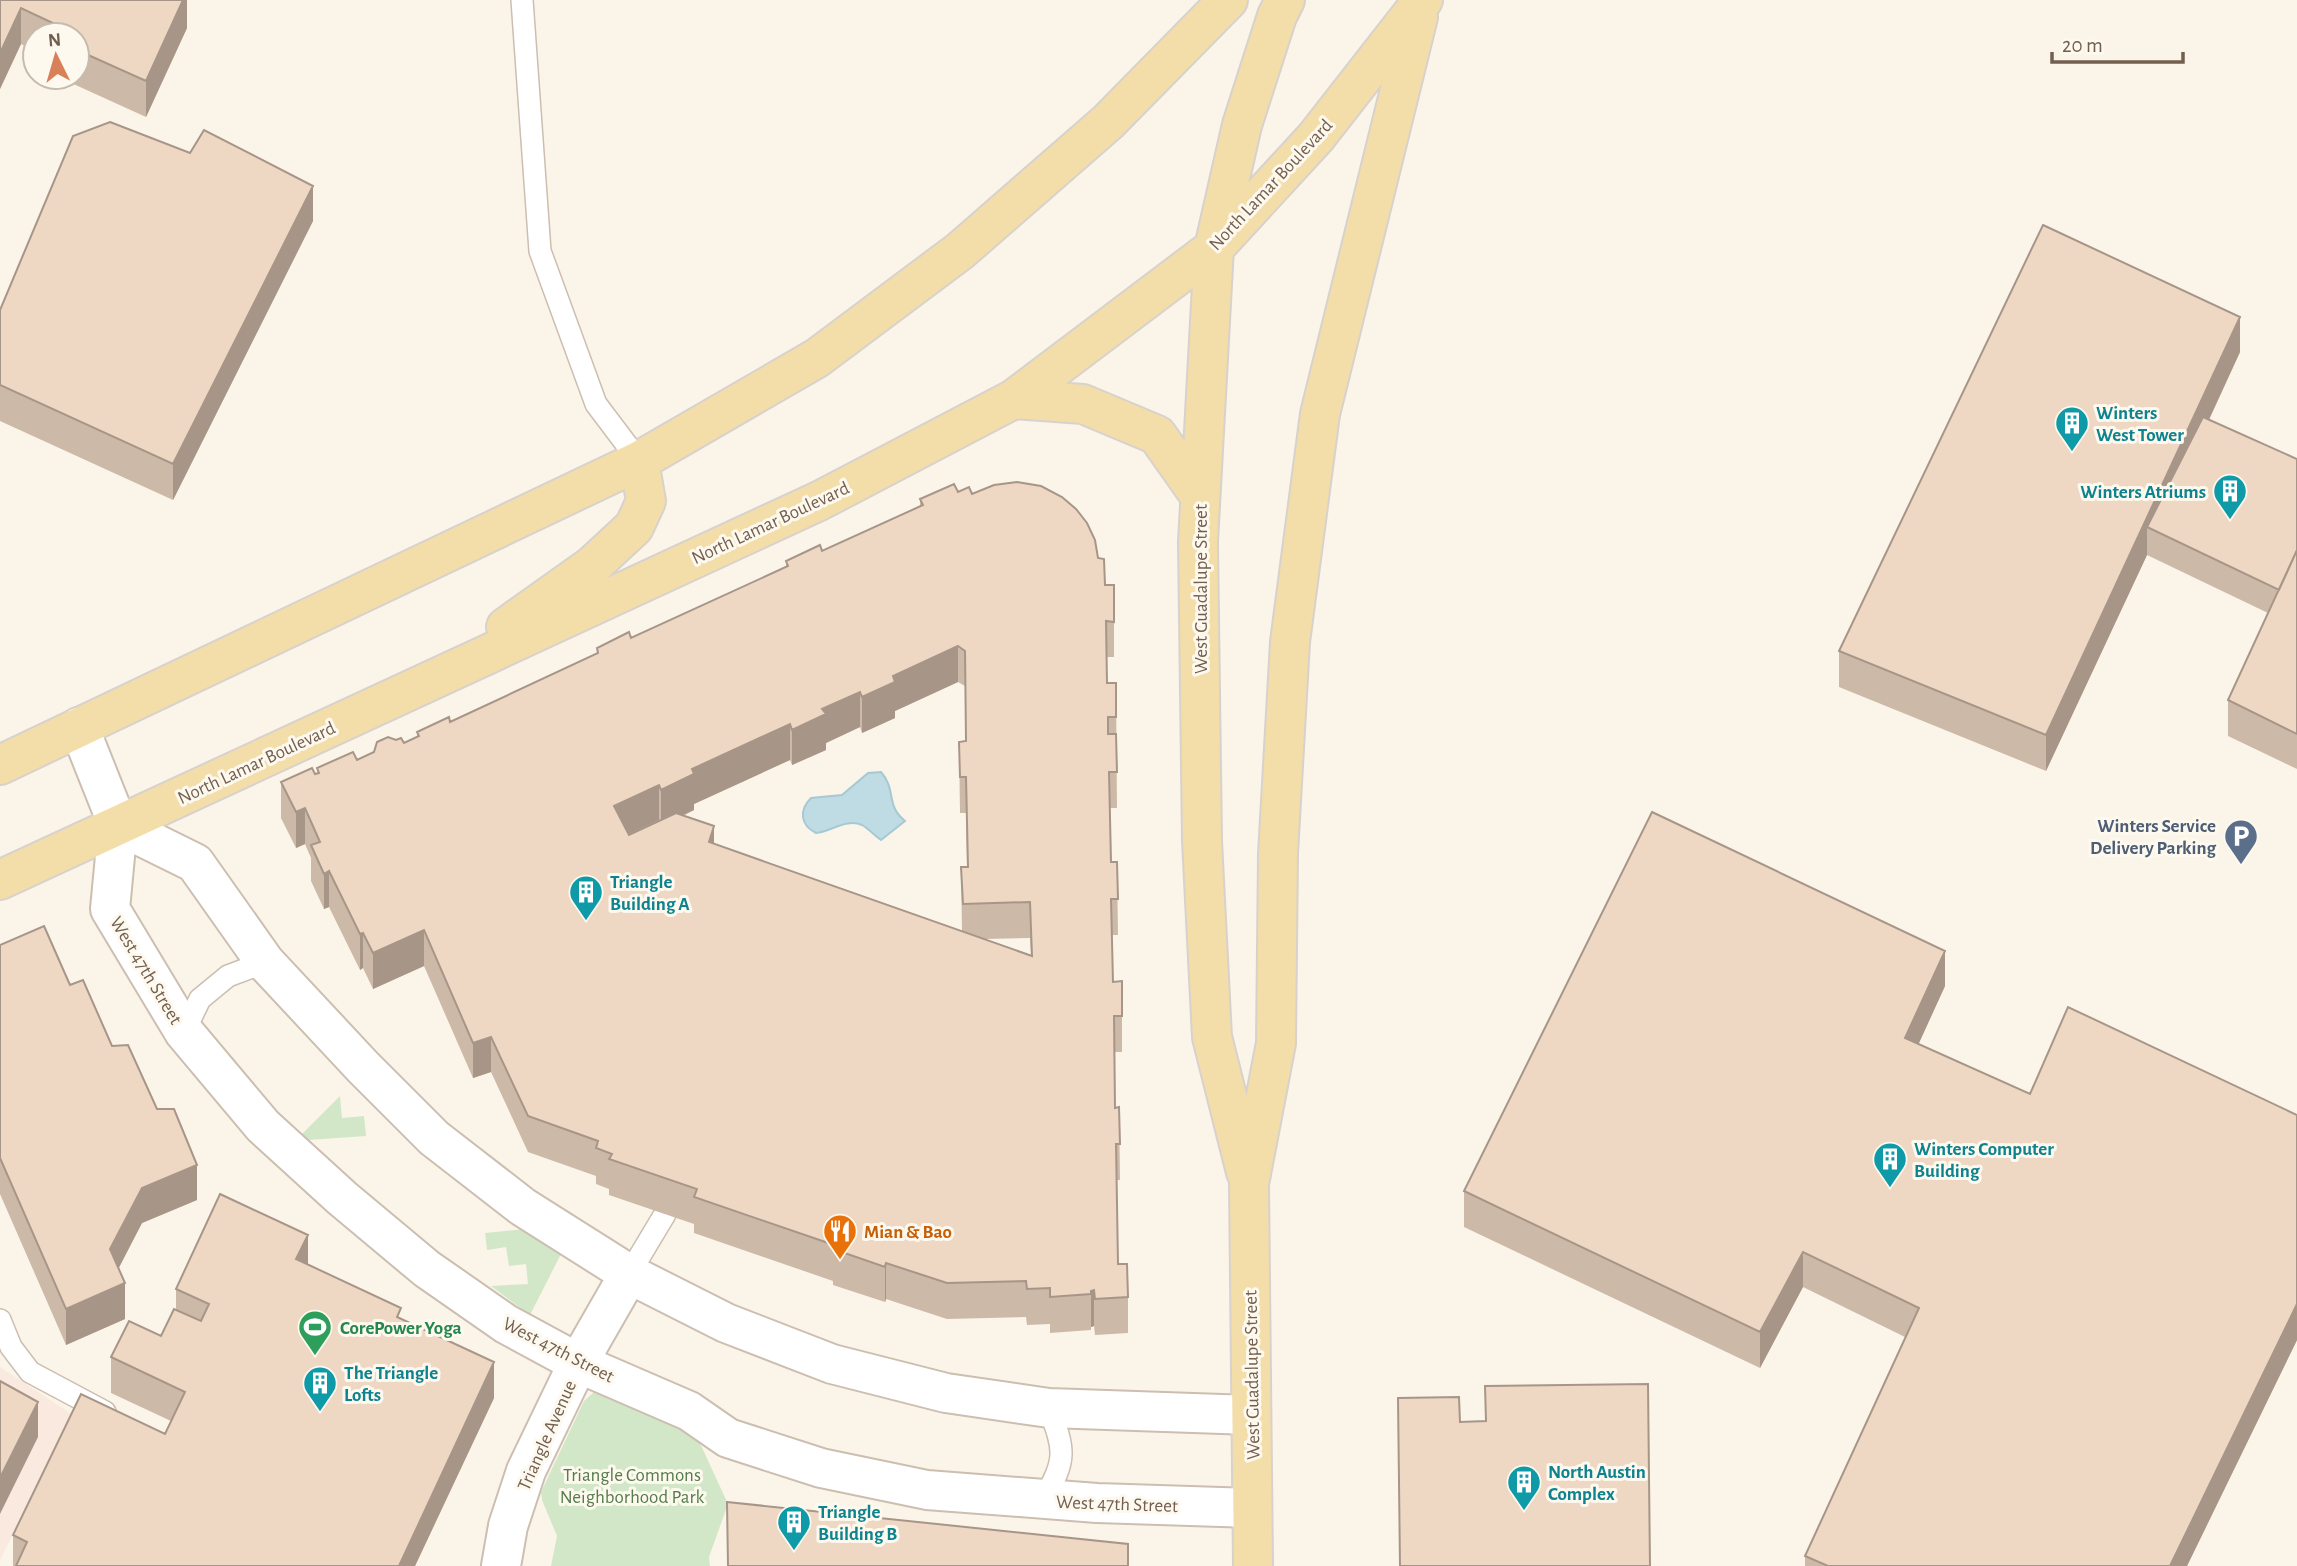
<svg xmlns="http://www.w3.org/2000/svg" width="2297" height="1566" font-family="'Alegreya Sans',sans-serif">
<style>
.commercial{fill:#fae9de}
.green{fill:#d2e7c8}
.water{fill:#bfdbe3;stroke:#a6c9d4;stroke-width:2}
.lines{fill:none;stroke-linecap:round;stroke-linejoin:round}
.service-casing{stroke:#ccbeb0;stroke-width:24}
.minor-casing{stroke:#ccbeb0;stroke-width:42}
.primary-casing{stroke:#d8d2ce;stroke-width:42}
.service{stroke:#fff;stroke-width:21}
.minor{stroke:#fff;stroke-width:38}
.primary{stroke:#f3dda8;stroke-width:38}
.wall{fill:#cdb9a8;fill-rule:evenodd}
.shaded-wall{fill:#a79688}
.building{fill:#eed7c3;stroke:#a79688;stroke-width:2;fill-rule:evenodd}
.labels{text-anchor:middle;stroke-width:6;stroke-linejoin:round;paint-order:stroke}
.street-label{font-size:19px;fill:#735f4f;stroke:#fdf9ef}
.culture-label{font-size:19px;font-weight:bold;fill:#0d838f;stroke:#fdf9ef;text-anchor:start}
.service-label{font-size:19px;font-weight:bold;fill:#4e5e75;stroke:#fdf9ef;text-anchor:end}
.food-label{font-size:19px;font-weight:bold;fill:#c56008;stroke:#fdf9ef;text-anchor:start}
.leisure-label{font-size:19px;font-weight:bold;fill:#27864d;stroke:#fdf9ef;text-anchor:start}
.park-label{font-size:19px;fill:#557d4b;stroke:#fdf9ef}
</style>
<rect width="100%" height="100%" fill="#fbf5e9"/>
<path class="commercial" d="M0,1367L73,1415L0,1560Z"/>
<path class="green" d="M340,1096L342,1118L364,1116L366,1136L308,1140L302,1134Z
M526,1229L563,1250L530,1315L491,1286L528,1284L526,1264L509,1266L506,1247L487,1250L485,1233Z
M595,1391L697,1432L699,1441L728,1504L709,1557L710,1566H551L557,1536L542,1500L541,1492L584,1401Z"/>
<path class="water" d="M881,772C897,790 885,805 905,821L881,840C875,836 869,829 862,825C847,818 830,832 816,833C800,825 799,810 811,798L842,795L868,773Z"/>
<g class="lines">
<g class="service-casing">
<path id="service" d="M522,0L540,251L596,404L639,461
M184,1032L200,999L228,976L265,962
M629,1274L665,1214
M0,1320L11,1347L30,1372L105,1412
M1043,1500C1067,1459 1065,1451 1049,1408"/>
</g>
<g class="minor-casing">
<path id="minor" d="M79,727L118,825L110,909L184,1032L263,1126L342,1198L427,1269L506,1324L578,1363L689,1411L728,1438L821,1468L927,1490L1097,1503L1252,1508
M118,825L195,863L265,962L363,1067L434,1138L523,1207L629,1274L726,1323L832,1364L946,1393L1049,1408L1251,1415
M501,1566L508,1526L526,1471L578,1363L629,1274"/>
</g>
<g class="primary-casing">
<path id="primary" d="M1014,399L1083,404L1157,435L1200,496
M506,627L593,565L634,527L646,501L639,461
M0,765L639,461L817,358L960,251L1108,122L1228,0
M0,880L819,501L1014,399L1214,248L1316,137L1423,0
M1246,1172L1212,1037L1202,841L1198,542L1214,248L1242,125L1277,16L1285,0
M1253,1566L1249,1184L1276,1043L1278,854L1290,642L1320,414L1418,17"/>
</g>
<use href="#service" class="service"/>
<use href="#minor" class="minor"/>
<use href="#primary" class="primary"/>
</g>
<path class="wall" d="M0,0H187V28L146,117L58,77H77V35H35V51L21,44L0,89Z
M313,221L173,500L0,421V310Z
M2240,352L2209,420L2297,459V769L2228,736V700L2268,613L2147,555L2046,771L1839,687V651Z
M958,492L972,494L1098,558L1105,585H1114V657H1107V683H1116L1117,808H1110L1111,862H1117L1118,935H1112L1113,982L1122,981V1052H1114L1115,1108L1119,1107L1120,1180H1117L1118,1264L1128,1297V1333L1095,1335L1094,1326L1091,1327V1330L1050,1333V1324L1027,1325L1026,1317L947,1319L886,1299L885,1302L833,1285V1281L694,1233V1224L609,1195V1189L596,1184V1176L528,1152L491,1072L473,1078L424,966L373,989L363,968L360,970L329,907L324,909L311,881V858L305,844L296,848L281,818V782L317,774V768L357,760L404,743L417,737V732L450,722L597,654V648L631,638L786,567V561L822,551L920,506V499ZM958,682L965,686L966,741L959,742L960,813H966L967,867H961L962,931L714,844L683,816L694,810V804L790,760L792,765L826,750V743L860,727L862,733L895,718V711ZM659,820V821L629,835ZM1030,938L1031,955L985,939Z
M0,945L70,985L112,1046L197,1200L142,1223L118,1269L125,1319L66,1345L0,1194Z
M1945,986L1918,1044L2297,1340L2187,1566H1805V1556L1905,1337L1803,1287L1760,1368L1464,1227V1191Z
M308,1265L401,1318L494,1398L415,1566H13V1535L165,1434L171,1421L111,1393V1357L161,1336L176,1310V1289Z"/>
<path class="shaded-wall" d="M183,0H187V28L146,117V81Z
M21,8V44L0,89V53Z
M313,186V221L173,500V464Z
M2240,317V352L2157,532L2147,527V555L2046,771V735Z
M958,646V682L895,711V718L862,733V697L893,676Z
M860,692V727L826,743V750L792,765V730L822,709Z
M790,724V760L694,804V810L661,825V790L692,769Z
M659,785V820L614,841V806Z
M305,808V844L296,848V812Z
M714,826V862L709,842Z
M329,871V907L324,909V874Z
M424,930V966L373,989V953Z
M363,933V968L360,970V934Z
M1945,951V986L1905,1074V1038Z
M491,1037V1072L473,1078V1043Z
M197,1165V1200L142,1223L110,1285V1249L142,1188Z
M308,1235V1271L296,1259Z
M1803,1252V1287L1760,1368V1332Z
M886,1263V1299L885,1302V1267Z
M125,1283V1319L66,1345V1309Z
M1094,1290V1326L1091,1327V1291Z
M2297,1304V1340L2187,1566H2170Z
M494,1362V1398L415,1566H399Z
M38,1402V1437L0,1514V1478Z"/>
<path class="building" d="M0,0H183L146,81L77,50V35H51L55,24L21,8L0,53Z
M110,122L190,153L204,130L313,186L173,464L0,385V310L73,136Z
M2043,225L2240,317L2046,735L1839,651Z
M2203,417L2297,459V550L2279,590L2147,527Z
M1017,482L1041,486L1062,497L1076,509L1087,523L1095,540L1098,558L1104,559L1105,585H1114V622L1106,621L1107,683H1116V717H1108V734H1116L1117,772H1109L1111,862H1117L1118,899H1111L1113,982L1122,981V1016H1114L1115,1108L1119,1107L1120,1144H1116L1118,1264H1127L1128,1297L1095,1299L1094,1290L1091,1291V1294L1050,1297V1288L1027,1289L1026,1281L947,1283L886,1263L885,1267L833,1249L834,1245L694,1197L697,1189L609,1159L612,1154L596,1148L598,1141L528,1116L491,1037L473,1043L424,930L373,953L363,933L360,934L329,871L324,874L311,845L320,842L305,808L296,812L281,782L312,768L315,774L319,773L317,768L353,752L357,760L374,752L377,742L388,737L396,740L401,738L404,743L419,736L417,732L449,717L450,722L598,653L597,648L629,632L631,638L788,566L786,561L820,545L822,551L923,505L920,499L954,484L958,492L969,487L972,494L994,485ZM958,646L965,651L966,741L959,742L960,777H966L968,867H961L963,904L1030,902L1032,956L709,842L714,826L676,813L629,835L614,806L659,785L661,790L694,774L692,769L790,724L792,730L826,714L822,709L860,692L862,697L895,682L893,676Z
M2297,550V734L2228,700Z
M1652,812L1945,951L1905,1038L2030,1094L2068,1007L2297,1115V1304L2170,1566H1828L1805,1556L1919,1308L1803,1252L1760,1332L1464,1191Z
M44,926L70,985L83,980L112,1046L128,1045L157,1109H174L197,1165L142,1188L110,1249L125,1283L66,1309L0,1158V945Z
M220,1194L308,1235L296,1259L401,1308L397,1317L494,1362L399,1566H16L27,1542L13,1535L81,1394L165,1434L185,1392L111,1357L129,1321L161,1336L174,1309L201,1321L209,1304L176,1289Z
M0,1381L38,1402L0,1478Z
M1648,1384L1650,1566H1400L1398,1398L1459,1397L1460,1422L1486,1421L1485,1386Z
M727,1502L1128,1544V1566H728Z"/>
<defs>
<g id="building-pin" transform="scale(1.75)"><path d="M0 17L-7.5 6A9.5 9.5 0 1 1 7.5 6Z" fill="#0f9aa8" stroke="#fdf9ef"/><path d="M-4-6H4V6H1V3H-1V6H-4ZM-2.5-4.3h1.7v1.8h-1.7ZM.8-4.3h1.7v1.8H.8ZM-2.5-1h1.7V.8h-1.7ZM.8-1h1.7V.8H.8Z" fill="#fff"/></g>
<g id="parking-pin" transform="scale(1.75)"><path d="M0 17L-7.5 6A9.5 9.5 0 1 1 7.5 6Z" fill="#5c6f8a" stroke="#fdf9ef"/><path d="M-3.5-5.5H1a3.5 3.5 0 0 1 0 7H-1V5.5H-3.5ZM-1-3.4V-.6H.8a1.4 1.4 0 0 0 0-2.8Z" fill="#fff"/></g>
<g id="restaurant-pin" transform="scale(1.75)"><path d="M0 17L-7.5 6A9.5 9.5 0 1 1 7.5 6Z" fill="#e8710a" stroke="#fdf9ef"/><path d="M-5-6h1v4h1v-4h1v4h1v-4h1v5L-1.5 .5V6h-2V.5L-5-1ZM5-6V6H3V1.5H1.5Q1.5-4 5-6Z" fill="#fff"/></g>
<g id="stadium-pin" transform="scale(1.75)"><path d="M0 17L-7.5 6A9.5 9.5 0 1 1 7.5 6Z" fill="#2e9e5b" stroke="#fdf9ef"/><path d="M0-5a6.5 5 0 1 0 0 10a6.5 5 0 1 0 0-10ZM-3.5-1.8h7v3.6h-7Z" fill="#fff"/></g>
</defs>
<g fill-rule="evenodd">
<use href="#building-pin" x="2072" y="423"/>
<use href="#building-pin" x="2230" y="491"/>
<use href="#parking-pin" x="2241" y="836"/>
<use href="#building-pin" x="586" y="892"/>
<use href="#building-pin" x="1890" y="1159"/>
<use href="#restaurant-pin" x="840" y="1231"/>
<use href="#stadium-pin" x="315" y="1327"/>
<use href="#building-pin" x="320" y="1383"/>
<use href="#building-pin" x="1524" y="1482"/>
<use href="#building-pin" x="794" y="1522"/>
</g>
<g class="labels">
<g class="street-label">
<text transform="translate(1270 184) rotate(-47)" y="7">North Lamar Boulevard</text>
<text transform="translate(770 522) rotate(-25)" y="7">North Lamar Boulevard</text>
<text transform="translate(1200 589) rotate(-90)" y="7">West Guadalupe Street</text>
<text transform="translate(256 762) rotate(-25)" y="7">North Lamar Boulevard</text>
<text transform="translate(147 970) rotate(59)" y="7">West 47th Street</text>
<text transform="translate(559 1349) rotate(27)" y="7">West 47th Street</text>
<text transform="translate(1251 1375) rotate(-91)" y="7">West Guadalupe Street</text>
<text transform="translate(546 1435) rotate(-66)" y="7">Triangle Avenue</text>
<text transform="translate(1117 1503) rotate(2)" y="7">West 47th Street</text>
</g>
<g class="culture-label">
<text x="2096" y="419">Winters<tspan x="2096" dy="22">West Tower</tspan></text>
<text x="2206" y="498" text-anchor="end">Winters Atriums</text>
<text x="610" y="888">Triangle<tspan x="610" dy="22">Building A</tspan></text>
<text x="1914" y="1155">Winters Computer<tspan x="1914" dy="22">Building</tspan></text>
<text x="344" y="1379">The Triangle<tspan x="344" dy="22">Lofts</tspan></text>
<text x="1548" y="1478">North Austin<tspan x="1548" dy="22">Complex</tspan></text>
<text x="818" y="1518">Triangle<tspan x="818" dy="22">Building B</tspan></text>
</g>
<g class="service-label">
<text x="2216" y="832">Winters Service<tspan x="2216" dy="22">Delivery Parking</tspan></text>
</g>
<g class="food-label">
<text x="864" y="1238">Mian &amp; Bao</text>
</g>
<g class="leisure-label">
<text x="340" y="1334">CorePower Yoga</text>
</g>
<g class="park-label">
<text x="632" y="1481">Triangle Commons<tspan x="632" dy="22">Neighborhood Park</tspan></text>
</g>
</g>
<g transform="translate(56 56) rotate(355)"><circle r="33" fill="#fdf9ef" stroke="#c6bbaf" stroke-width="2"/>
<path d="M0-5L12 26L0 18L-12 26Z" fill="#d9805a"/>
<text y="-10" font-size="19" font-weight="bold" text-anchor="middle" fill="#735f4f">N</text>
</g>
<path d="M2052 52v10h131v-10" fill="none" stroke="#735f4f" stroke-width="3.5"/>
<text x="2062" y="52" font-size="21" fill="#735f4f" stroke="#fdf9ef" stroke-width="5" paint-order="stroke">20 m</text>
</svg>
